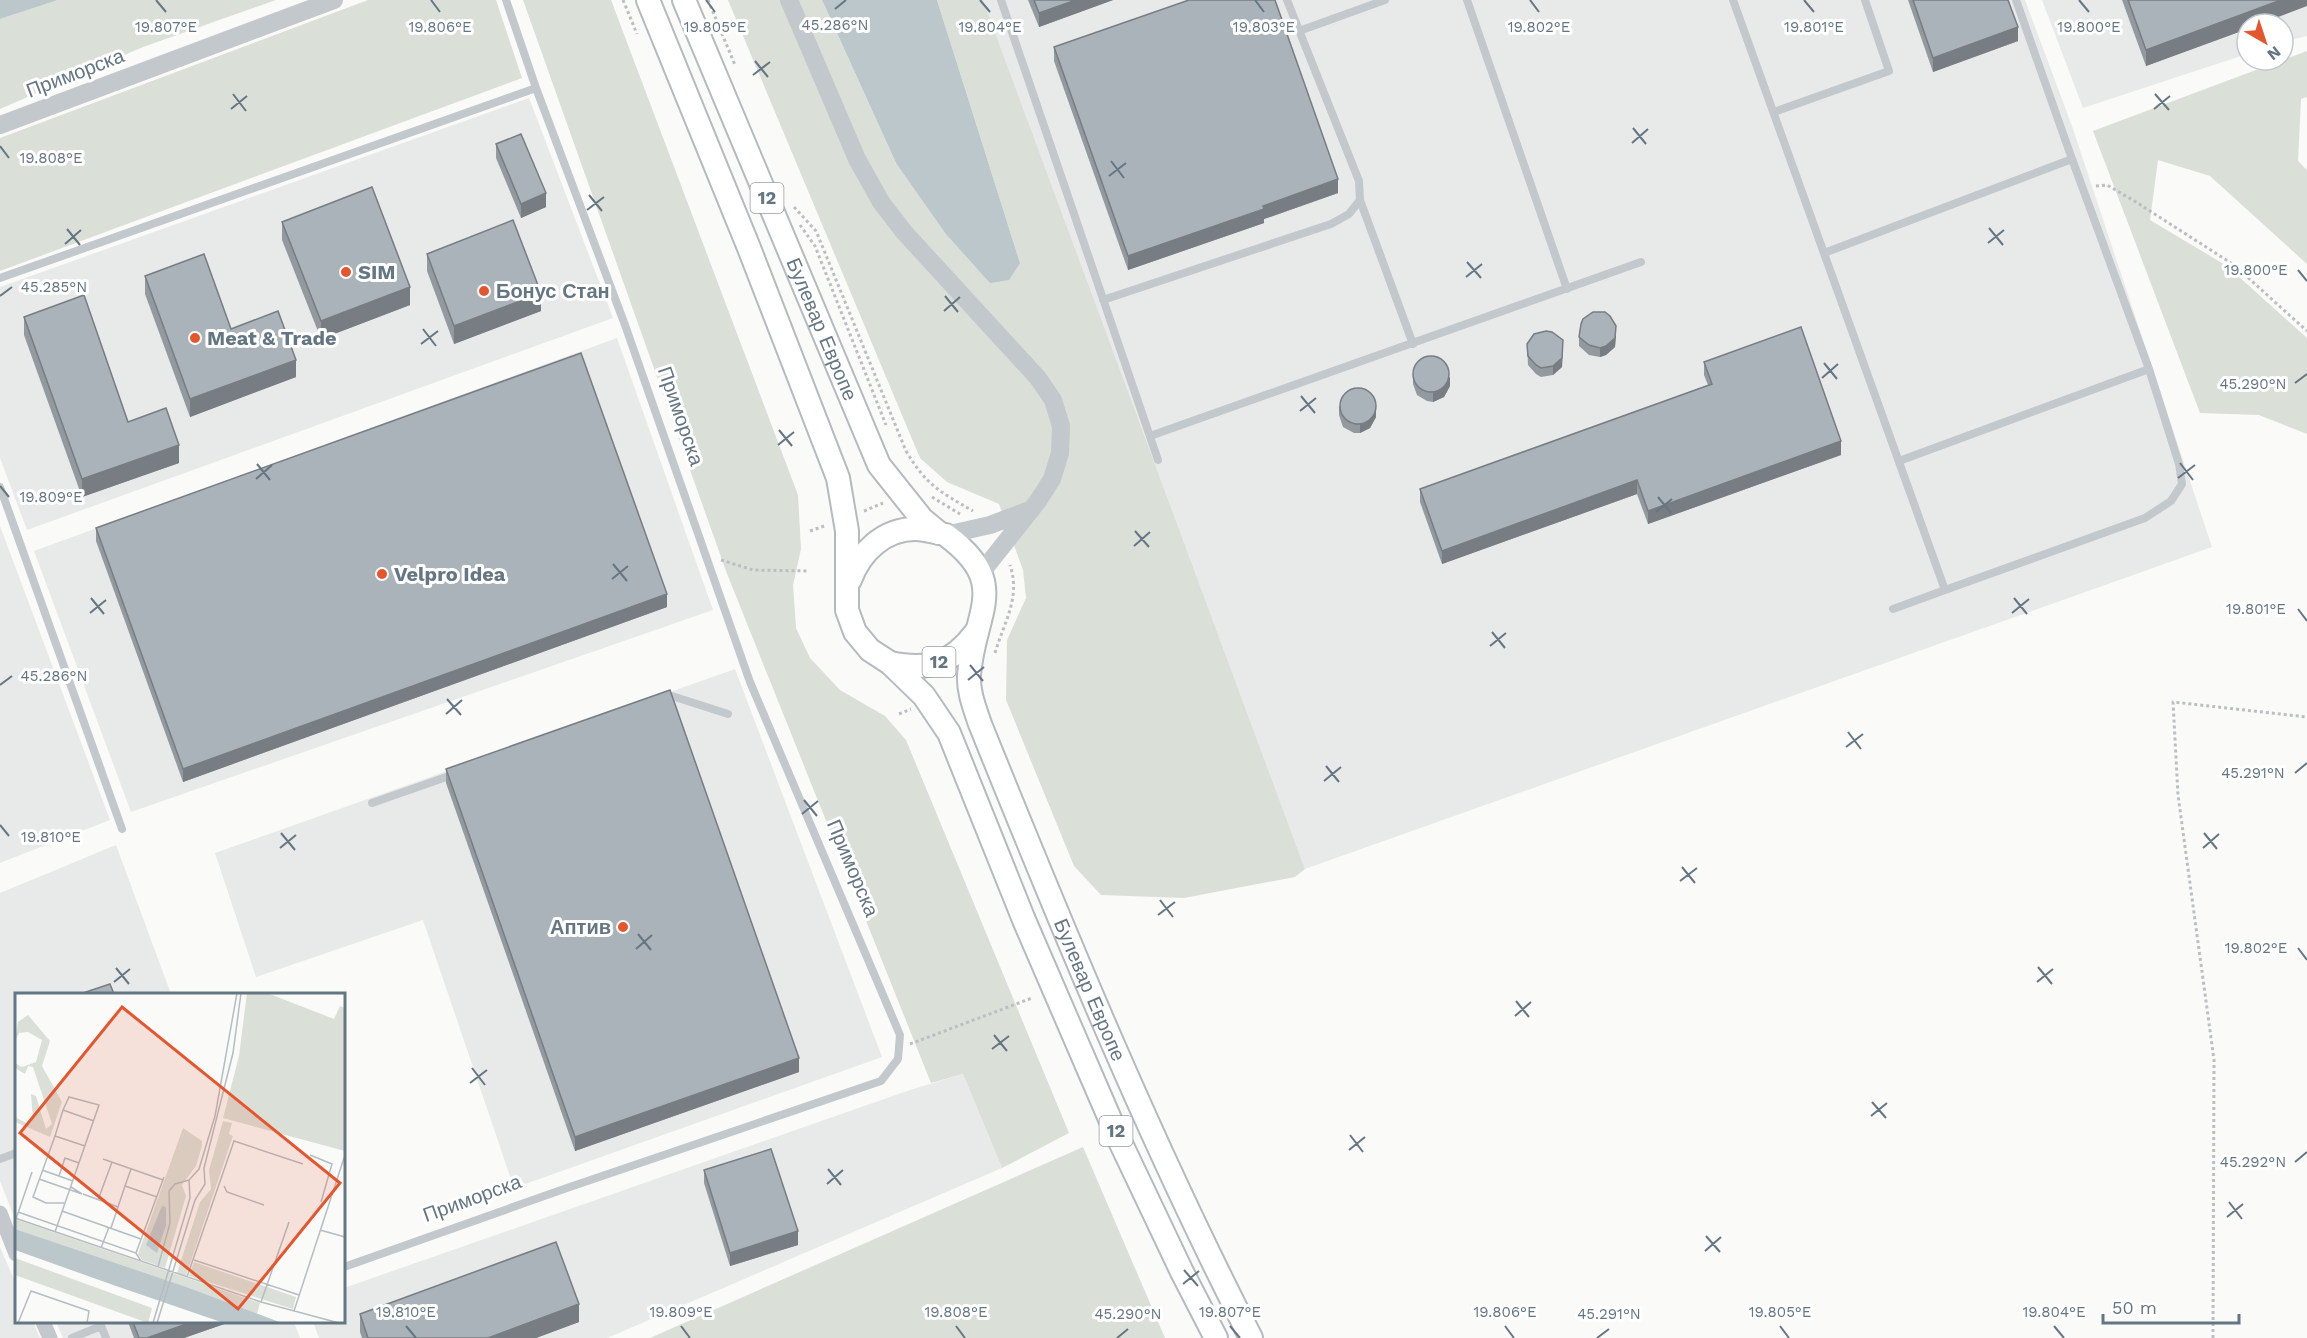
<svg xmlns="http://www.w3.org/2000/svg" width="2307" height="1338" font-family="'Work Sans',sans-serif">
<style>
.built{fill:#e8e9e9}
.green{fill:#dadfd7}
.water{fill:#bbc7cb}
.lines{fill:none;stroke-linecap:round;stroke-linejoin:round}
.primary-casing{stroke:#b5babe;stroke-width:26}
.path{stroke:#bbbfc2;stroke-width:3;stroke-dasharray:3 3;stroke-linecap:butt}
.service{stroke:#c3c8cc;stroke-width:8}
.minor{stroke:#c3c8cc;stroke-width:15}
.tertiary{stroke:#c3c8cc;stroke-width:18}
.primary{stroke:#fff;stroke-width:22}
.wall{fill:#929a9f}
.shaded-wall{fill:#777d82}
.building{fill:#aab3b9;stroke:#777d82;stroke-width:1.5}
.ticks{fill:none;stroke:#657683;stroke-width:2}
.poi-dot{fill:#e4572e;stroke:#fff;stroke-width:2}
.labels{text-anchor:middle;stroke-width:6;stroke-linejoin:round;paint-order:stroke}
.shield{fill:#fff;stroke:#939fa8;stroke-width:1.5}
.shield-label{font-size:18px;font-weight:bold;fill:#657683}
.street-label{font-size:20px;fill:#657683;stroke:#fff}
.poi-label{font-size:20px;font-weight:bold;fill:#657683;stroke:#fff;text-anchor:start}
.inset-road{fill:none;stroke:#b5bdc2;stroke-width:1.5}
.view{fill:#e4572e;fill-opacity:0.15;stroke:#e4572e;stroke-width:3}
.inset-edge{fill:none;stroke:#657683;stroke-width:3}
.ticks-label{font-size:15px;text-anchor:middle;fill:#657683;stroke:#fff;stroke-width:6;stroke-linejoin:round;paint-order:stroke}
</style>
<rect width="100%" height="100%" fill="#fafaf8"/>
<path class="built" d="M983,0H2025L2072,126L2212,547L1305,869Z
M2042,0H2307V36L2283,42V24H2247V54L2083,108Z
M529,98L613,318L27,530L0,458V287Z
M617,338L713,610L131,812L34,551Z
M0,526L110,820L0,863Z
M735,669L882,1057L514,1188L423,920L256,977L215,853Z
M116,845L171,994H16V1222L0,1181V893Z
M963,1074L1002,1168L607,1338H319L313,1322H344V1288L910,1090Z
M0,1247L16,1284V1322H33L40,1338H0Z
M56,1322H294L300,1338H63Z"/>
<path class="green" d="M58,0H276L143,47L0,109V19Z
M368,0H496L522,78L0,271V138Z
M523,0H611L798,495L801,549L793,585L796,628L810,658L840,690L885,716L906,740L1069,1133L1002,1168L963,1074L931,1083L726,571Z
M728,0H822L896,163L1020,263L937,0H983L1305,869L1295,877L1184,898L1101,895L1074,866L1006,700L1007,640L1026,598L1023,570L999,504L947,482L920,458Z
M2307,51V97L2301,99L2298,161L2307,170V264L2210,176L2158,160L2150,220L2227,266L2307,338V434L2259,415L2200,413L2093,131Z
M1083,1147L1165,1338H650Z"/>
<path class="water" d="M0,0H58L0,19Z
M822,0H937L1020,263L1009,280L990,283L946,234L896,163Z"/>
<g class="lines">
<g class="primary-casing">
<g id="primary">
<path d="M648,0L749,248L838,478L847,531V610L855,632L870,650L890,663L924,696L949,733L1024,920L1116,1133L1182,1272L1216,1338"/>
<path id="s1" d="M684,0L879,465L922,519L939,533"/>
<path id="s2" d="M946,535C1012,584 974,611 969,675C968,692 975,709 980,724C1064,932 1149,1139 1251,1338"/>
<path d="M850,580C860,552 884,529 915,529C923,529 931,531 939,533"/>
<path d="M890,663C929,671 952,664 976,632"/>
</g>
</g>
<path class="path" d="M623,0L637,34
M708,0L735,65
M2096,186L2107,185L2136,202L2234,265L2307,331
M794,207L816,231L821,243L906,451C927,486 939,491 973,511
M800,225L815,246L886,425
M932,497L960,514
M864,511L883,503
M810,531L827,525
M721,560L753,570L808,571
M995,653C1004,622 1021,598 1010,565
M899,714L911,709
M910,1044L1032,998
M2213,1338L2214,1060L2178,795L2173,702L2307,717"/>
<path class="service" d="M1001,0L1158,460
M1467,0L1567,289
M1733,0C1804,197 1874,394 1945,590L2145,518L2171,501L2182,484L2179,464L2149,369L1899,461
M1299,31L1385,0
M1774,112L1889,71L1865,0
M2072,159L2149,369
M1360,200L1413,344
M1824,253L2072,159L2016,0
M0,278L536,88
M1103,300L1331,224L1349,214L1360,200L1359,181L1287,0
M1150,436L1641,262
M0,487L122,829
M1893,609L1945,590
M664,699L672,696L728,714
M372,803L455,774
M0,1159L16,1153
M344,1267L564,1189L881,1081L898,1059L900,1035L750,682L625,325L536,88L506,0
M100,1323L106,1338
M72,1338L101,1326"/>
<path class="minor" d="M0,1213L16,1254
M43,1322L50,1338"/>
<path class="tertiary" d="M789,0L857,159L881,202L904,232L1038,378L1053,400L1061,426L1060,453L1052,479L1038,501L981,573
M0,125L334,0
M946,535L990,525L1027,511"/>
<use href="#primary" class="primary"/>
</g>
<path class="wall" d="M1028,0H1113L1039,27Z
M1908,0H2008L2018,41L1933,72Z
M2122,0H2307L2247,24V29L2146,66Z
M1054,47L1338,193L1264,219V223L1128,270L1054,61Z
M496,144L546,207L521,218L496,158Z
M282,222L410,305L321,339L282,240Z
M427,254L541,311L454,344L427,271Z
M145,276L231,329L296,377L190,417L145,294Z
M24,317L128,422L179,463L82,497L24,335Z
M1616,335L1615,347L1606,355L1600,357L1589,355L1579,346V337Z
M1527,344L1563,349L1562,367L1553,375L1541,377L1536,374L1528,365Z
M1704,362L1841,455L1648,524L1637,494L1442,564L1420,502V489L1708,385L1704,375Z
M1413,375L1450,386L1444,397L1433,402L1427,401L1417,395L1413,384Z
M1339,406L1376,417L1370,428L1360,433H1354L1343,427L1339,415Z
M96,528L667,607L183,782L96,541Z
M446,769L799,1072L575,1151L446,783Z
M704,1170L798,1245L730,1266L704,1183Z
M360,1314L579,1322L536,1338H362L360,1332Z
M128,1322H230L184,1338H134Z"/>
<path class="shaded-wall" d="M1076,0H1113L1039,27V13Z
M2281,0H2307V6L2260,24H2247V29L2146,66V50Z
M2018,27V41L1933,72V58Z
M1338,179V193L1264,219V223L1128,270V256L1263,206Z
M546,193V207L521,218V204Z
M410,287V305L321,339V321Z
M541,293V311L454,344V326Z
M1616,326V335L1615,347L1606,355L1600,357V348Z
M1563,340L1562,367L1553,375V366Z
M296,360V377L190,417V399Z
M1450,377V386L1444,397L1433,402V393Z
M1376,408V417L1370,428L1360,433V424Z
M1841,441V455L1648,524V511Z
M179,445V463L82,497V479Z
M1637,480V494L1442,564V551Z
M667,594V607L183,782V769Z
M799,1058V1072L575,1151V1137Z
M798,1231V1245L730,1266V1253Z
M579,1304V1322L536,1338H488Z
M192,1322H230L184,1338H147Z"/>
<path class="building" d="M1034,0H1076L1039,13Z
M1189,0H1275L1338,179L1263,206L1264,209L1128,256L1054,47Z
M1913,0H2008L2018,27L1933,58Z
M2128,0H2281L2146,50Z
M521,134L546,193L521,204L496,144Z
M372,187L410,287L321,321L282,222Z
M513,220L541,293L454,326L427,254Z
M204,254L231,329L278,311L296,360L190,399L145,276Z
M84,295L128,422L166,408L179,445L82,479L24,317Z
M1593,312H1605L1610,316L1616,326L1615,338L1606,346L1600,348L1589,345L1579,337L1581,324L1583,319Z
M1801,327L1841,441L1648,511L1637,480L1442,551L1420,489L1712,384L1704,362Z
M1546,331L1552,332L1563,340L1562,358L1553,366L1541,368L1536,365L1528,356L1527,344L1534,334Z
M581,353L667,594L183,769L96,528Z
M1413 374a18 18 0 1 1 36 0a18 18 0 1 1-36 0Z
M1340 406a18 18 0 1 1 36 0a18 18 0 1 1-36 0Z
M670,690L799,1058L575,1137L446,769Z
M110,984L114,994H80Z
M771,1149L798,1231L730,1253L704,1170Z
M556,1242L579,1304L488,1338H368L360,1314Z
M133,1322H192L147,1338H139Z"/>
<path class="ticks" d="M156,0L166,12M431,0L440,12M706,0L715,12M980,0L990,12M1255,0L1264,12M1530,0L1539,12M1804,0L1814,12M2079,0L2089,12M835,9L846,0M755,61L768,77M753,75L770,62M233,94L246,111M2155,94L2169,110M231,109L247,96M2154,109L2170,96M1633,128L1646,144M1632,143L1648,129M0,146L9,158M1111,161L1124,178M1109,176L1126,163M589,195L602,211M587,210L604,197M1989,228L2003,245M67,229L80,245M1988,243L2004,230M65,244L81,230M1467,262L1481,278M2298,270L2307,281M1466,277L1482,264M0,296L12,287M945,296L958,312M944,311L960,297M423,329L436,346M421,344L438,331M1824,363L1837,379M1822,378L1838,364M2295,383L2307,374M1301,396L1315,413M1300,411L1316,398M779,430L792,446M778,445L794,432M2180,463L2193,480M257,464L270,480M2178,478L2195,465M256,479L272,465M0,486L9,497M1658,497L1671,513M1656,512L1672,499M1135,531L1149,547M1134,546L1150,532M613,564L627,581M612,579L628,566M91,598L104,614M2014,598L2027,614M2298,609L2307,621M90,613L106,600M2012,613L2029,599M1492,632L1505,648M1490,646L1506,633M970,665L983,681M968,680L984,667M0,685L12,676M447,699L461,715M446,714L462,700M1848,732L1861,749M1846,747L1863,734M1326,766L1339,782M2295,773L2307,763M1324,781L1341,767M804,800L817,816M802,814L818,801M0,825L9,836M281,833L295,850M2204,833L2217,849M280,848L296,835M2203,848L2219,834M1682,867L1695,883M1680,881L1697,868M1160,900L1173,917M1158,915L1175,902M638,934L651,950M2298,948L2307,960M636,949L652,935M2038,967L2052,984M116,968L129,984M114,982L130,969M2037,982L2053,969M1516,1001L1529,1017M1515,1016L1531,1002M994,1035L1007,1051M992,1049L1009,1036M472,1068L485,1085M470,1083L487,1070M1872,1102L1886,1118M1871,1116L1887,1103M1350,1135L1363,1152M1349,1150L1365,1137M2295,1162L2307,1152M828,1169L841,1185M827,1184L843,1170M2229,1202L2242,1219M2227,1217L2243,1204M1706,1236L1720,1252M1705,1251L1721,1237M1184,1270L1198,1286M1183,1284L1199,1271M406,1326L416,1338M681,1326L690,1338M956,1326L965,1338M1230,1326L1240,1338M1505,1326L1514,1338M1780,1326L1789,1338M2054,1326L2064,1338M1117,1338L1128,1329M1597,1338L1609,1329"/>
<g class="poi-dot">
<circle cx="346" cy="272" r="6"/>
<circle cx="484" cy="291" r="6"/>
<circle cx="195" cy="338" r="6"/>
<circle cx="382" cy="574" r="6"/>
<circle cx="623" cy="927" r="6"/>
</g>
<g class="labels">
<g class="shield">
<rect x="750.5" y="183" width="33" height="30" rx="4.5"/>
<rect x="922.5" y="647" width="33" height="30" rx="4.5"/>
<rect x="1099.5" y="1116" width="33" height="30" rx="4.5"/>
</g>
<g class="shield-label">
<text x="767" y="204">12</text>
<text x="939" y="668">12</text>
<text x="1116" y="1137">12</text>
</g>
<g class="street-label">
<text transform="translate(75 73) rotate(-21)" y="7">Приморска</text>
<text dy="7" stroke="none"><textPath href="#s1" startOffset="357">Булевар Европе</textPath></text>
<text transform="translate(681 416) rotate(71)" y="7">Приморска</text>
<text transform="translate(853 868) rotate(67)" y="7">Приморска</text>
<text dy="7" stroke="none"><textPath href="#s2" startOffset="494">Булевар Европе</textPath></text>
<text transform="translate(472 1198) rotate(-20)" y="7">Приморска</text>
</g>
<g class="poi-label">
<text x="358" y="279">SIM</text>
<text x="496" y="298">Бонус Стан</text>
<text x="207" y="345">Meat &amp; Trade</text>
<text x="394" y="581">Velpro Idea</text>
<text x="611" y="934" text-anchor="end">Аптив</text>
</g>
</g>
<g transform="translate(15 993)">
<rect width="330" height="330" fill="#fafaf8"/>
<path d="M232,0H252L319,26L325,13L330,15V158L208,125L224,63ZM13,22L35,48L27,73L47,109L35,144L0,129V124L13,131L18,126L16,101L21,103L31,136L37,131L18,74L13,73L10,81L0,75V70L7,74L21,69L27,47L13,39L4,40L0,48L3,29ZM208,128L217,130L214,141L218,143L171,283L162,280L185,209L196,196L194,177ZM168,135L187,148V153L181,173L167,192L171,203L150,275L127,267L123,261ZM0,226L245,310L242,321L0,236ZM0,265L137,315L133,330L0,282ZM179,269L281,304L278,316L174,283Z" fill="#dadfd7"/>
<path d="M147,213L151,214V232L142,260L131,252ZM0,236L171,294L267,330H209L101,293L0,257Z" fill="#bbc7cb"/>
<path class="inset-road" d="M40,143L48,117M295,162L317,171L306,209M88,166L148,187M27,177L58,188M44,183L50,165L64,170M24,186L67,201L56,194M110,193L116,176M209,193L212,199L249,212M68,201L103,214M83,207L97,169M49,210H31L18,204L40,143L70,153M47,218L126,246M3,219L121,260L126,268M0,225L246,309L324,330M1,226L17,179M96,235L110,193L142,204M305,237L330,244M40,239L50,210L84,112L54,104L48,117L79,128M86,255L94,234M121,260L149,184M179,267L284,302M143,274L155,230L154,198L160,191L174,187M172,284L219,148L288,171M246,309L274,229M279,318L330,162M3,330L16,298L74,318L72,330M138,330L175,205L174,187L184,176L200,123L222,0M142,330L180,207L190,191L189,175L218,60L226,0"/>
<path class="view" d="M107,14L325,190L223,316L5,140Z"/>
<rect width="330" height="330" class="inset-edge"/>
</g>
<g class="ticks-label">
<text x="835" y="30">45.286°N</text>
<text x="440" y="32">19.806°E</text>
<text x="715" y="32">19.805°E</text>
<text x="1539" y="32">19.802°E</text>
<text x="1814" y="32">19.801°E</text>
<text x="166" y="32">19.807°E</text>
<text x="990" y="32">19.804°E</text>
<text x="1264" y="32">19.803°E</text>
<text x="2089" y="32">19.800°E</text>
<text x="51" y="163">19.808°E</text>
<text x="2256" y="275">19.800°E</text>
<text x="54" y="292">45.285°N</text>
<text x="2253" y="389">45.290°N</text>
<text x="51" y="502">19.809°E</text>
<text x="2256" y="614">19.801°E</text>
<text x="54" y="681">45.286°N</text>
<text x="2253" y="778">45.291°N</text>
<text x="51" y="842">19.810°E</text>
<text x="2256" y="953">19.802°E</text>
<text x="2253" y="1167">45.292°N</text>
<text x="406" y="1317">19.810°E</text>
<text x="681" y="1317">19.809°E</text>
<text x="956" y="1317">19.808°E</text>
<text x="1230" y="1317">19.807°E</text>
<text x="1505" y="1317">19.806°E</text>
<text x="1780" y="1317">19.805°E</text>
<text x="2054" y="1317">19.804°E</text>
<text x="1128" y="1319">45.290°N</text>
<text x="1609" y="1319">45.291°N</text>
</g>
<g transform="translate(2265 42) rotate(141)"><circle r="28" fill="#ffffff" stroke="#c1c8cd" stroke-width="1.5"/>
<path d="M0-4.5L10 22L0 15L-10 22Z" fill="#e4572e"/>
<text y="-9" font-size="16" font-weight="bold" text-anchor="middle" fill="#657683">N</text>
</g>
<path d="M2103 1314v9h136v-9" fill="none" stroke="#657683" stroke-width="3"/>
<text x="2112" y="1314" font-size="18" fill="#657683" stroke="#ffffff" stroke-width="4.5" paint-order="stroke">50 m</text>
</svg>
